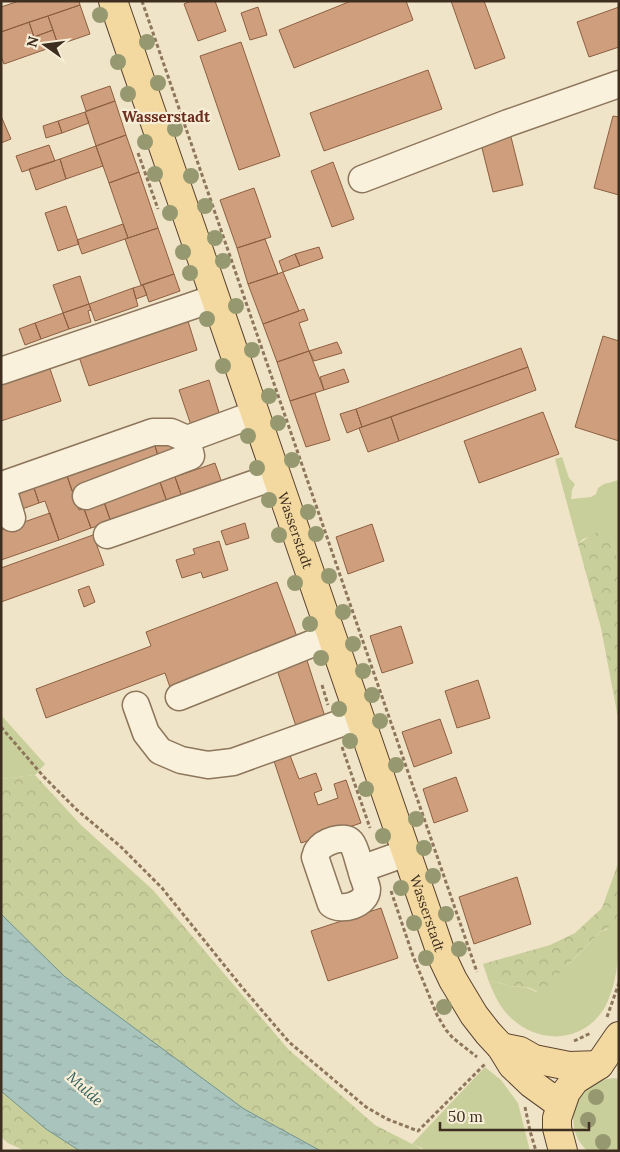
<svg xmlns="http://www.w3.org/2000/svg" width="620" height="1152" font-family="Lora,serif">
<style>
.green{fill:#c9cf9b}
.forest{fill:url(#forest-crowns)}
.water{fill:url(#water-ripples);stroke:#6f938a}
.building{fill:#cf9f7d;stroke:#8d5f41}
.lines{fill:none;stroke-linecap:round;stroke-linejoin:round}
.minor-casing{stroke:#8d765c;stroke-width:29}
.major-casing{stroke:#5b4430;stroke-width:30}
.path{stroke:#8d765c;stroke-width:3;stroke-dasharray:4 2.5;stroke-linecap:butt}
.minor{stroke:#faf1dc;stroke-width:26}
.major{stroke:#f3d9a0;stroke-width:28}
.tree{fill:#96986f}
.labels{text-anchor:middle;stroke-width:4.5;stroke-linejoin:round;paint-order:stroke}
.street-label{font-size:14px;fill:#3d2e20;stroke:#f7eed8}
.neighbourhood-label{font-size:15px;font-weight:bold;fill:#6b2e1e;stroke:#f7eed8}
.water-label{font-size:15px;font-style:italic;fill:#2f5d5a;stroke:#f7eed8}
</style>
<defs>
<pattern id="forest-crowns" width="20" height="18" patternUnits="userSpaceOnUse" patternTransform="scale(1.25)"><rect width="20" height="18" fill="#c9cf9b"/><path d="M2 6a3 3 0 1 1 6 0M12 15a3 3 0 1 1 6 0" fill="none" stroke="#aeb285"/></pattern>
<pattern id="water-ripples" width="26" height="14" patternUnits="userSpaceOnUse" patternTransform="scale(1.25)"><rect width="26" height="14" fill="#a9c4bc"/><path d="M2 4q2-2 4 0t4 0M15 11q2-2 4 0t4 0" fill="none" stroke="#8ba098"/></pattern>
</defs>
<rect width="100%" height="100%" fill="#f0e4c8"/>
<path class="green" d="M562,457L569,478L575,484L572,490L571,499L591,497L596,494L598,488L604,484L619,480V565L610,531L583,539L578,544L555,459Z
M1,715L45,764L35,775L1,779Z
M619,914C619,945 620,978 605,1007C584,1043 540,1045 511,1018C500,1008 495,996 489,982C500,981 499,984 509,986C519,988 526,985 536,992L572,961L600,932L606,930Z
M485,1067L501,1080L518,1103L530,1151H423L422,1148L412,1144Z
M614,1078L619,1079V1151H588C566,1133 569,1096 594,1083C600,1080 607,1079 614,1078Z"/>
<path class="forest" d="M610,530L619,565V723L601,628L578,544L595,533Z
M35,775L81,825L153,890L288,1049L375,1125L422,1149L423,1151H321L244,1109L64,976L1,914V779Z
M619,861C619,873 620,904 619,913C616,922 608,929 600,932L542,991C536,992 535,990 530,988C523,986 516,987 509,986C501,984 499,981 489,982L483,964L550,945L575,933L602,908Z
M1,1091L46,1129L80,1151H25L8,1143L1,1137Z"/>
<path class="water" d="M1,914L64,976L244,1109L321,1151H80L46,1129L1,1091Z"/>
<path class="building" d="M19,1H79L80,5L1,32V7Z
M191,1H215L226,31L198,41L184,4Z
M351,1H406L413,20L294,68L279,30Z
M451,1H484L505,58L475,69Z
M80,5L90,34L58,45L48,16Z
M258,7L267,35L250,40L241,13Z
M619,7V47L589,57L577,22Z
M48,16L53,30L34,37L29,22Z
M29,22L34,37L53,30L58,45L4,64L1,56V32Z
M241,42L280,156L239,170L200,56Z
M428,70L442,109L324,151L310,113Z
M110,86L115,101L86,111L81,96Z
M115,101L126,135L96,146L85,112Z
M85,112L89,123L62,133L58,121Z
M1,116L11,139L1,143Z
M613,116L619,117V195L594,188Z
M58,121L62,133L46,138L43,126Z
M510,133L523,185L493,192L480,140Z
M126,135L139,172L109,183L96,146Z
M49,145L55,161L22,172L16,156Z
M96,146L103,166L66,179L60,159Z
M60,159L66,179L36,190L29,169Z
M333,162L354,219L332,227L311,171Z
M139,172L158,228L128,238L109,183Z
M254,188L271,237L237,248L220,200Z
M66,206L79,244L58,251L45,213Z
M123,224L128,238L82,254L77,240Z
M158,228L174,274L141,285L125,239Z
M265,239L278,274L248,284L237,248Z
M319,247L323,258L300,266L295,254Z
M295,254L300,266L283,272L279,261Z
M283,272L299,311L263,324L248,284Z
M174,274L180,291L149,302L143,285Z
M80,276L89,304L63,313L53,285Z
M143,285L147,295L136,299L133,288Z
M133,288L138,306L95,321L89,304Z
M89,304L91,310L88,311L91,322L69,329L63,313Z
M304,309L308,320L299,323L309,351L277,362L263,324Z
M63,313L69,329L41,339L35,323Z
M187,318L197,350L89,386L78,354Z
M35,323L41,339L25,345L19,329Z
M603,336L619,341V441L575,427Z
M337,342L342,353L314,361L309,351Z
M521,348L528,367L362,427L356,409Z
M309,351L324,390L290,401L277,362Z
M48,363L61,401L1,421V379Z
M528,367L536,390L399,441L391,417Z
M344,369L349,382L324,390L320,377Z
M209,380L221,419L192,428L179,390Z
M315,393L330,440L306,447L290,401Z
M356,409L362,427L347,433L340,414Z
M543,412L559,454L479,483L464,441Z
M391,417L399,441L368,452L359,428Z
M170,437L176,453L159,459L154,443Z
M154,443L159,459L153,464L72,491L66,473Z
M215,463L222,483L182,497L175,477Z
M66,473L79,510L84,509L91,528L59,540L45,501L39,503L33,485Z
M175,477L182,497L167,502L160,482Z
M160,482L167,502L111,522L104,502Z
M33,485L39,503L22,509L15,491Z
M104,502L111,522L91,528L84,509Z
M50,513L59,540L1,560V530Z
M245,523L249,538L226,545L221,531Z
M372,524L384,561L348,574L336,537Z
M93,535L104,565L1,602V568Z
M219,541L228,570L203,578L201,572L182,578L176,560L195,554L193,549Z
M277,582L300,645L172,693L165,673L46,718L36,689L151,646L146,632Z
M89,586L95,602L84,607L78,590Z
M401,626L413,663L382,673L370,636Z
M304,651L327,723L298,732L274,661Z
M478,680L490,718L457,728L445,691Z
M440,719L452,753L414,767L402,732Z
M288,750L299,779L316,773L322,790L314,793L318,805L338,798L334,784L346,780L361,823L301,843L272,755Z
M456,777L468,811L434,823L423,789Z
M517,877L531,924L474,944L459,897Z
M381,908L398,958L328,981L311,931Z"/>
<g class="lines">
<g class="minor-casing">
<path id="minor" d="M362,179L508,123L619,84
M1,371L215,298
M86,496L191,456L187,439L255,414
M12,518L2,485L153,432H171L187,439
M107,535L276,476
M179,697L331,636
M136,705L146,733L160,751L181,760L208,765L233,762L358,717
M361,869C362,875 366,883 367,889C367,905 341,912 331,904L315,857C316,855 316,852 318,850C323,842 344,834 351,842C356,848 358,861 361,869L406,853"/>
</g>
<g class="major-casing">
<g id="major">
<path id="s1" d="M113,1L443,959L453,980L474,1015L488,1033L501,1047L512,1065L532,1084L561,1105"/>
<path d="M501,1047L520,1051L534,1059L569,1066L599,1065"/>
<path d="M563,1151L557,1128V1118L566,1092L575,1080L599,1065L619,1036"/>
</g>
</g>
<path class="path" d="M142,1L477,972
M138,153L158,209
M322,685L328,705
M1,727L44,777L77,810L120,846L162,888L241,986L289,1042L366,1107L387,1119L418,1131L486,1063
M342,747L370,828
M391,891L413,956L437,1015L446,1030L453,1038L477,1057
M607,1017L619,983
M574,1041L591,1033
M525,1107L530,1131L536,1151"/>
<use href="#minor" class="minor"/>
<use href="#major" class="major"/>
</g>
<g class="tree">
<circle cx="100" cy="15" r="8"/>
<circle cx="147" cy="42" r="8"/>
<circle cx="118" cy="62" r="8"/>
<circle cx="158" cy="83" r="8"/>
<circle cx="128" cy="94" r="8"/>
<circle cx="175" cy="129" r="8"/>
<circle cx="145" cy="142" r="8"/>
<circle cx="155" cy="174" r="8"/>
<circle cx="191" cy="176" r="8"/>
<circle cx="205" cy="206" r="8"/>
<circle cx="170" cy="213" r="8"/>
<circle cx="215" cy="238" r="8"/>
<circle cx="183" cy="252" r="8"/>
<circle cx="223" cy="261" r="8"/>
<circle cx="190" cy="273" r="8"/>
<circle cx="236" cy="306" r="8"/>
<circle cx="207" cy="319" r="8"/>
<circle cx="252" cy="350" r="8"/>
<circle cx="223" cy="366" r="8"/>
<circle cx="269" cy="396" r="8"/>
<circle cx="278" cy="423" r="8"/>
<circle cx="248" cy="436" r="8"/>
<circle cx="292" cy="460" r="8"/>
<circle cx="257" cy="468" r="8"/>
<circle cx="269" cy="500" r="8"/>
<circle cx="308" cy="512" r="8"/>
<circle cx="316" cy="534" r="8"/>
<circle cx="279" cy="535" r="8"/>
<circle cx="329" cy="576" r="8"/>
<circle cx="295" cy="583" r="8"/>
<circle cx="343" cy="612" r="8"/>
<circle cx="310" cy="624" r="8"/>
<circle cx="353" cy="644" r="8"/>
<circle cx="321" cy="658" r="8"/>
<circle cx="363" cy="671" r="8"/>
<circle cx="372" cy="695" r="8"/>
<circle cx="339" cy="709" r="8"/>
<circle cx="380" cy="721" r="8"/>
<circle cx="350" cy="741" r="8"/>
<circle cx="396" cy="765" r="8"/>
<circle cx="366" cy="789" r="8"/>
<circle cx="416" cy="819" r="8"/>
<circle cx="383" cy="836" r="8"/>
<circle cx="424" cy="848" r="8"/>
<circle cx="433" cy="876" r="8"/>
<circle cx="401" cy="888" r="8"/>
<circle cx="446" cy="914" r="8"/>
<circle cx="414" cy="923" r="8"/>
<circle cx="459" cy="949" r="8"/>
<circle cx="426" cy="958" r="8"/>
<circle cx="444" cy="1007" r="8"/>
<circle cx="596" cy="1097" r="8"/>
<circle cx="588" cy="1120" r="8"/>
<circle cx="603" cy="1142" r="8"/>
</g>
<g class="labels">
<g class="street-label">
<text dy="5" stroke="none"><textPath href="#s1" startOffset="560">Wasserstadt</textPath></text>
<text dy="5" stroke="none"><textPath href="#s1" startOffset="965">Wasserstadt</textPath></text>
</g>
<g class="neighbourhood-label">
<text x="166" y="122">Wasserstadt</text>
</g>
<g class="water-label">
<text transform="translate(85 1089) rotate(42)" y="5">Mulde</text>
</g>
</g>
<rect width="620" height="1152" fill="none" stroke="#3d2e20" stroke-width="5"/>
<g transform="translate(45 45) rotate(284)" stroke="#f7eed8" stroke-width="4" paint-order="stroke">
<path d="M0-4L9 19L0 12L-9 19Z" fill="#3d2e20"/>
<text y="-8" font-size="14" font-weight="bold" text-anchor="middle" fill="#3d2e20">N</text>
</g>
<path d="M440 1122v8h149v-8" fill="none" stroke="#3d2e20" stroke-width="2.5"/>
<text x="448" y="1122" font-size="15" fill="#3d2e20" stroke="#f7eed8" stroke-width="4" paint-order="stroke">50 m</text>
</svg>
